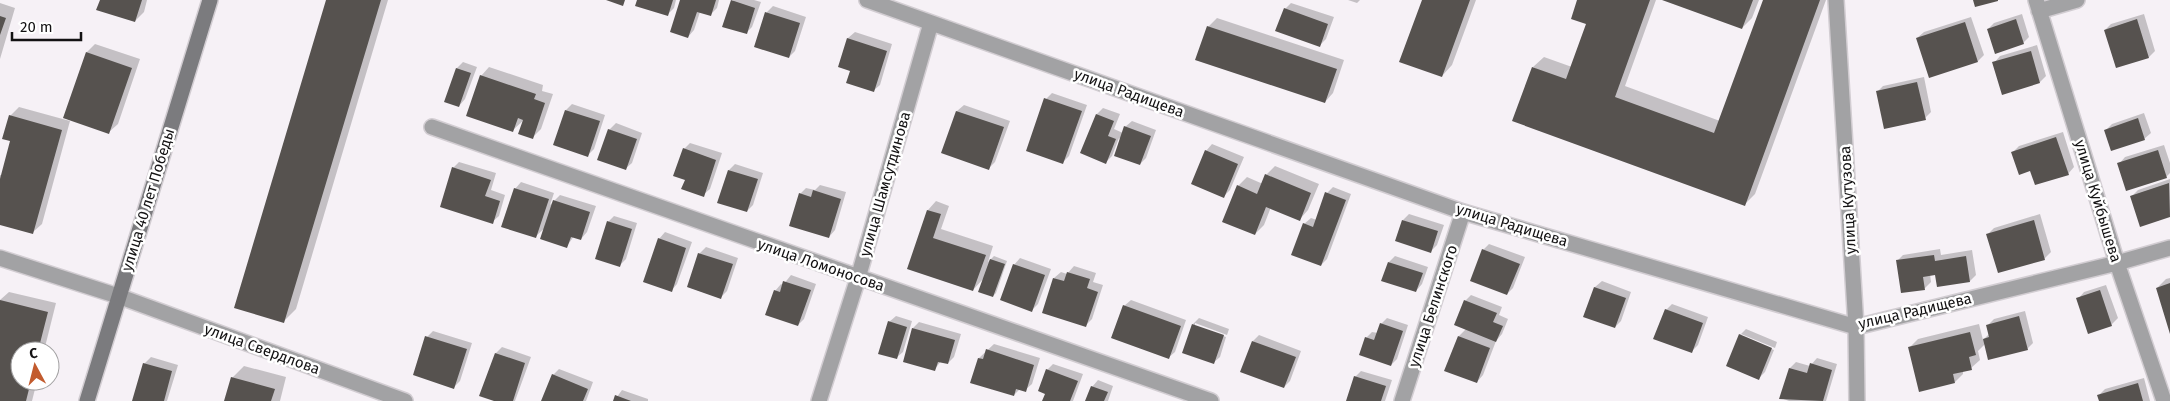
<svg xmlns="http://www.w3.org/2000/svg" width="2170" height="401" font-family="'Fira Sans',sans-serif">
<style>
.shadow{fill:#0003}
.building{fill:#56524f}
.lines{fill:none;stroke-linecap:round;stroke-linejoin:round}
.street-casing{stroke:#d2cdd2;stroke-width:18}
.secondary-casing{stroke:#d2cdd2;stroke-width:18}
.street{stroke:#a2a2a4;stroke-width:15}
.secondary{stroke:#7b7b7e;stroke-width:15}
.labels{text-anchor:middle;stroke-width:5;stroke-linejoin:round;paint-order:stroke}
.street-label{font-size:15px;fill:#131213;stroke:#fff}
</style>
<rect width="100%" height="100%" fill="#f6f1f6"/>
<path class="shadow" d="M101,0H147L144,12L135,21Z
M328,0H388L296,309L283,322Z
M638,0H676L674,8L667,15Z
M682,0H719L717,8L710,15L700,12L694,30L688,37Z
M733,0H754L761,2L752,27L746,33Z
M1348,0H1360L1357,3Z
M1423,0H1476L1452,65L1442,76Z
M1579,0H1656L1625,86L1720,121L1764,0H1826L1755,194L1745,204L1533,67L1544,57L1572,67L1588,23Z
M1665,0H1759L1752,18L1742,28Z
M0,3L15,8L0,59Z
M1291,3L1334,17L1326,39L1320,45L1285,9Z
M773,6L806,17L795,51L789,57L756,46L767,12Z
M2022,14L2029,37L2023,43L1988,29L1994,23Z
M2144,14L2155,51L2149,57L2116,67L2105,30L2111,24Z
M1971,17L1984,55L1978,61L1917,38L1924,32Z
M1217,18L1344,60L1333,93L1325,102L1208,27Z
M855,32L892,44L880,85L873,91L851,70L839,66L848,38Z
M95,44L140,59L118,124L109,132L87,52Z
M2037,45L2046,76L2040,82L1994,63L2000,56Z
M463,62L477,67L465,99L459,106L457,68Z
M489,67L543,85L542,91L553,94L541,129L533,137L525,119L513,130L481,76Z
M1924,77L1931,112L1925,118L1877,92L1883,86Z
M1052,93L1087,105L1069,156L1063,162L1046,99Z
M572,104L605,115L594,149L588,155L566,110Z
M964,105L1010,121L995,162L989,168L943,152L957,111Z
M19,107L70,121L42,224L33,232L0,223V175H2L12,140L10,116Z
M1103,108L1120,114L1114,129L1123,133L1125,127L1132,121L1156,130L1146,158L1140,164L1119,138L1112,156L1106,162L1097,114Z
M2144,113L2151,133L2144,139L2106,130L2112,124Z
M616,123L642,133L632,163L625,169L609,130Z
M2063,132L2074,167L2068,174L2031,169L2013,152L2019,146Z
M690,143L722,153L710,189L703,195L686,179L684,149Z
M1212,144L1244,157L1230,190L1224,196L1206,151Z
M2164,145L2170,163V173L2166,177L2119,164L2125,157Z
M459,162L496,173L491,190L505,195L499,216L492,222L453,168Z
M735,164L763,173L753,205L747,211L729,170Z
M1275,166L1319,184L1308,210L1300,219L1271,207L1264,225L1255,234L1238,186L1247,177L1263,184L1266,175Z
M2170,179V216L2141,225L2132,196L2138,190Z
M521,182L554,193L550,205L560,195L596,206L587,232L581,239L574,236L567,246L546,227L536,236L515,189Z
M820,185L846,192L835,230L829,237L800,194L806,188L815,190Z
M1333,187L1351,194L1327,259L1321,265L1304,224L1311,218L1317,220L1327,193Z
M936,201L949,206L941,229L993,246L988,262L994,256L1007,261L996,293L993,296L984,278L973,290L908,268L928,210Z
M1409,214L1444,225L1437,245L1431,251L1403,220Z
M2040,214L2051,252L2044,259L1988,234L1994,228Z
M614,216L637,223L626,259L620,265L608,222Z
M665,232L692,242L677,284L671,291L659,239Z
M1489,244L1525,257L1513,288L1507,294L1483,250Z
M706,247L738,258L727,291L720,298L688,287L700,253Z
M1940,249L1941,255L1972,250L1976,275L1970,281L1936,274H1930L1931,282L1925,288L1902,292L1897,261L1903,255Z
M1395,256L1428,267L1422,284L1416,291L1389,262Z
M1020,258L1051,269L1038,304L1032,310L1014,265Z
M1074,266L1096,273L1093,282L1103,285L1092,319L1086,325L1054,278L1061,272L1067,274Z
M791,275L816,284L804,319L798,325L775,291L781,284L783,285Z
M2170,278V331L2157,288L2166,279Z
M1602,281L1631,292L1621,321L1615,327L1585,317L1595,287Z
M2106,285L2118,318L2111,325L2078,299L2084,292Z
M9,292L56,303L44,351H20V381H37L32,401H0V300Z
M1471,295L1502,307L1499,315L1508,319L1502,334L1496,341L1483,375L1477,382L1459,336L1466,329L1465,301Z
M1131,300L1186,320L1175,352L1168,358L1124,306Z
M1672,304L1708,317L1698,345L1691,352L1666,310Z
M2025,311L2033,343L2027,349L1985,344L1978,351L1980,360L1971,368L1963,370V374L1955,382L1910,347L1918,339L1979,324L1983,340L1990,333L1988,325L1994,319Z
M896,316L912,321L903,352L896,358L889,322Z
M1199,318L1229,329L1227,335L1195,323V326L1226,337L1220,357L1213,363L1193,324Z
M1387,318L1408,325L1397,359L1391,365L1366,338L1372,332L1378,333L1381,324Z
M919,322L961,334L954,357L948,363L941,361L935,369L913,328Z
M1746,329L1777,342L1775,348L1741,334V337L1774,350L1765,372L1759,378L1740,335Z
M433,331L472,343L460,381L454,387L427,337Z
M1259,335L1301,351L1290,381L1284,387L1253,341Z
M994,344L1040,358L1032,384L1025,390L1020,389L1014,395L979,358Z
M502,347L531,357L515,401H498L496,353Z
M151,357L178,365L167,401H134L144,364Z
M1817,358L1837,364L1826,401H1789L1781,398L1790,368L1796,362L1810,366Z
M1053,364L1083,374L1073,401H1043L1046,393L1047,370Z
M244,366L286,377L280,401H226L232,378Z
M559,369L593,382L586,401H542L553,375Z
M1361,371L1392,380L1385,401H1347L1355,377Z
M2144,378L2150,401H2100L2099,395L2105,389Z
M1098,380L1113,386L1108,401H1086L1092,387Z
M622,390L648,399V401H614Z"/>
<path class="building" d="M100,0H142L135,22L96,10Z
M326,0H381L284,323L234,308Z
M606,0H625L623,6Z
M637,0H673L668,16L635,6Z
M680,0H716L711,16L697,12L688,38L670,32Z
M731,0L755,8L747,34L722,27Z
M1422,0H1470L1442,77L1399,62Z
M1577,0H1650L1615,97L1714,133L1763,0H1820L1745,206L1512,121L1532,67L1566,79L1586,24L1571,19Z
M1662,0H1753L1742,29Z
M1973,0H1998V1L1975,7Z
M1284,8L1328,24L1320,47L1275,31Z
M765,12L800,23L789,58L754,47Z
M0,16L6,18L0,35Z
M2016,19L2024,44L1995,54L1987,29Z
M2137,19L2149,58L2116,68L2104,30Z
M1965,22L1978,62L1929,78L1916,38Z
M1207,26L1337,69L1325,103L1195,60Z
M847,38L887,51L874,92L846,83L850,71L838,67Z
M2031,51L2040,83L2002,95L1992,62Z
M86,52L132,68L109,134L63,118Z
M456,68L471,73L459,107L444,102Z
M480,75L536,94L534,99L545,103L533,139L518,134L523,120L518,118L513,132L466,116Z
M1917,82L1926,120L1884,129L1876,91Z
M1044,98L1082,111L1063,164L1026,151Z
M565,110L600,121L588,157L553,145Z
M956,111L1004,127L989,170L941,153Z
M1096,114L1114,121L1108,136L1116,139L1106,164L1080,153Z
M9,115L62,130L33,234L0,225V179L10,141L2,139Z
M2138,118L2145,140L2111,151L2104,130Z
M1124,126L1151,136L1140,165L1114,156Z
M608,129L637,139L626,170L597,160Z
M2056,137L2069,175L2035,185L2030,171L2019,175L2011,152Z
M683,148L716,160L704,197L681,189L685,180L673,176Z
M1205,150L1238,164L1224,198L1191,184Z
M2158,150L2167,178L2126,191L2117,163Z
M452,167L491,180L485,196L500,201L493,224L440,207Z
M728,170L758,179L747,212L717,203Z
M1265,174L1311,193L1300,221L1266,207L1255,235L1222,222L1237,185L1257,194Z
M2169,183L2170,217L2140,227L2130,196Z
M514,188L549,199L536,238L501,227Z
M813,190L841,199L829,238L789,226L799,193L811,197Z
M1325,192L1346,200L1321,266L1291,255L1303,223L1313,227Z
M553,200L590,212L581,240L571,237L567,248L540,239Z
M927,210L941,214L933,238L986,255L973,291L907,269Z
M1402,220L1438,231L1431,253L1395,241Z
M2034,220L2045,260L1998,273L1986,234Z
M607,221L632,229L620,267L595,259Z
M658,238L686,248L672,292L643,282Z
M1482,249L1520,264L1507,295L1470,281Z
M698,253L733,264L721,299L687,287Z
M1934,255L1935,261L1966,256L1970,282L1937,287L1935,275L1923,277L1925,290L1901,293L1896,260Z
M990,259L1005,264L993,297L978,292Z
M1388,262L1423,273L1416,292L1381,281Z
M1013,264L1045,275L1032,312L1000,300Z
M1067,272L1090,279L1087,288L1098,292L1086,327L1042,313L1053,278L1064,281Z
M783,281L811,290L798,326L765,315L774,290L780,292Z
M2170,283V334L2156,288Z
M1594,287L1626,298L1615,328L1583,317Z
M2100,290L2112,326L2088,334L2076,298Z
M0,300L48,312L38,351H20V381H31L26,401H0Z
M1464,300L1497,313L1493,322L1503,326L1496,342L1454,325Z
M1123,305L1181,326L1169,359L1111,338Z
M1665,309L1703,323L1692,353L1653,339Z
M2019,316L2028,350L1988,360L1983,339L1989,337L1986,325Z
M888,321L907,327L897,359L878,354Z
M1380,323L1403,331L1391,366L1359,355L1365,337L1374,340Z
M1192,324L1224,335L1214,364L1182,353Z
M912,328L955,340L948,364L938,362L935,371L903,362Z
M1970,332L1976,355L1969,357L1972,370L1953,374L1955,383L1919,392L1908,347Z
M1739,334L1772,348L1759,380L1726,366Z
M425,336L467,349L454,389L413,375Z
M1458,336L1490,348L1477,383L1444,371Z
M1252,341L1296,357L1284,388L1240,372Z
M986,349L1034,365L1026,392L1016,389L1014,396L970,383L978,358L983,359Z
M495,353L525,363L513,401H494L479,396Z
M143,363L172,371L164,401H132Z
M1810,363L1832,370L1823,401L1779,399L1789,368L1807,373Z
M1046,369L1078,381L1070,401H1042L1045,394L1038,391Z
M552,374L588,389L583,401H541Z
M1354,376L1386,386L1381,401H1346Z
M231,377L275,389L271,401H224Z
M2138,383L2143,401H2099L2097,395Z
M1091,386L1108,392L1104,401H1085Z
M615,395L631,401H613Z"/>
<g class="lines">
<g class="street-casing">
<path id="street" d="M867,0L1463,212L1856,327L2117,263L2170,248
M1836,0L1856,327L1857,401
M2036,0L2117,263L2164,401
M2039,11L2077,0
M432,127L1211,401
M0,258L118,296L405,401
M819,401L858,278L931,23
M1402,401L1463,212"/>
</g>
<g class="secondary-casing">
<path id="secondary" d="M87,401L210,0"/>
</g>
<use href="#street" class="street"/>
<use href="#secondary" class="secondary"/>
</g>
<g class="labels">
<g class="street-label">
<text transform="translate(1129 93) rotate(20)" y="5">улица Радищева</text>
<text transform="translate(885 184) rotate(-74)" y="5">улица Шамсутдинова</text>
<text transform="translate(148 200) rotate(-73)" y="5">улица 40 лет Победы</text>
<text transform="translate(1848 200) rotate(-93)" y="5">улица Кутузова</text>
<text transform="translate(2098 201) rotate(73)" y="5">улица Куйбышева</text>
<text transform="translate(1512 225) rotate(17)" y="5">улица Радищева</text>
<text transform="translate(821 265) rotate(19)" y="5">улица Ломоносова</text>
<text transform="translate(1433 306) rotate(-72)" y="5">улица Белинского</text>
<text transform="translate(1915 311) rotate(-13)" y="5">улица Радищева</text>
<text transform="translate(262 349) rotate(20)" y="5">улица Свердлова</text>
</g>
</g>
<g transform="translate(35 366) rotate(353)"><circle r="24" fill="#ffffff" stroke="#a1a0a1"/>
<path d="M0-4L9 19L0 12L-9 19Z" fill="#c25b2e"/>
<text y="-8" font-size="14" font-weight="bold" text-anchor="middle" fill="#131213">С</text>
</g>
<path d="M12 32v8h69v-8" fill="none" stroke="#131213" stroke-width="2.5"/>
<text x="20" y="32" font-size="15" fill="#131213" stroke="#ffffff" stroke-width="4" paint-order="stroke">20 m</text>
</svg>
